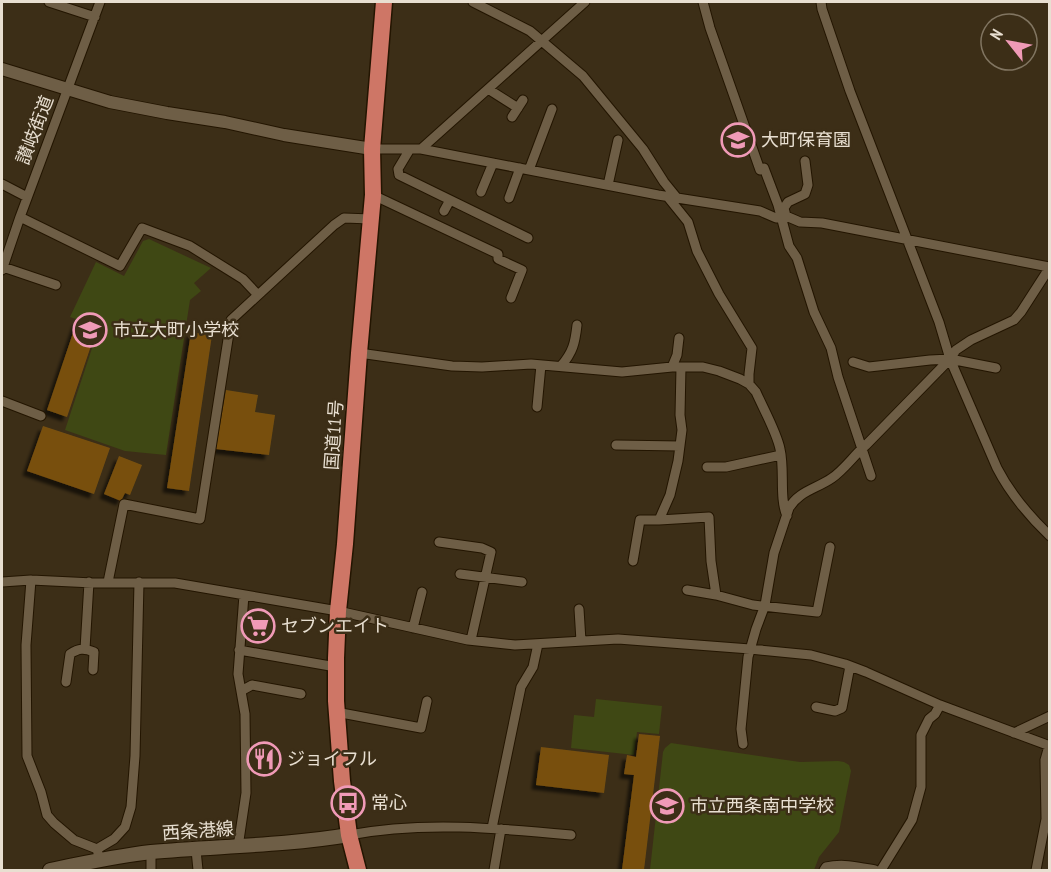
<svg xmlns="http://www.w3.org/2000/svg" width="1051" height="872" font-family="'PT Sans Narrow','Noto Sans JP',sans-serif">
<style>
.green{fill:#3f4814}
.building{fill:#785010;filter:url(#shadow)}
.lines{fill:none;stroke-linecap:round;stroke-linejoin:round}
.minor-casing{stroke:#231501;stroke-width:11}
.tertiary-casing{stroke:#231501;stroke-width:14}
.secondary-casing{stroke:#231501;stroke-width:16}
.trunk-casing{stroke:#231501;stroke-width:19}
.minor{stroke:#6e5e46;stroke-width:9}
.tertiary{stroke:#6e5e46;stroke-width:12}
.secondary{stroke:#6e5e46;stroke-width:14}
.trunk{stroke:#ce7666;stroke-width:16}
.labels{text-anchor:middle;stroke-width:5;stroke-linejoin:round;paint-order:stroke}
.street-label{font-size:18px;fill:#e8dfd1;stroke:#3c2e17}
.poi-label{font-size:18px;fill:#e8dfd1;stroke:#3c2e17;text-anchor:start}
</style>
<defs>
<filter id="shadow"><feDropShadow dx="-4.5" dy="4.5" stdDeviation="1.5" flood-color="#0009"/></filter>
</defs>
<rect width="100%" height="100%" fill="#3c2e17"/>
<path class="green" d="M149,239L211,268L194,283L201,291L190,300L166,455L125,451L65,430L99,327L70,317L96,262L124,276L143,241Z
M596,699L662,706L659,734L637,732L634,755L571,748L574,715L594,717Z
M671,743L800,762L838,761L844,762L849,765L851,771L839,832L819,857L814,870H650L663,752L665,748Z"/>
<path class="building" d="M77,321L97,328L67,417L47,410Z
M191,332L212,335L189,491L167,488Z
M226,390L258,395L255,412L275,415L269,455L216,449Z
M43,426L110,448L94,494L27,471Z
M119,456L142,465L130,495L125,493L121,501L104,494Z
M639,734L660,736L644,870H622L634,775L624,774L627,755L636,757Z
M541,747L609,755L604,793L536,785Z"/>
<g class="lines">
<g class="minor-casing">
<path id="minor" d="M49,2L95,17
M473,2L530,31L583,76L643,149L664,182L677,198
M703,2L710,28L760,170L764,168L778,205L789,246L797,258L814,312L831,348L838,377L871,476
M821,2L822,9L850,91L939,322L950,359L997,468C1011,495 1028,515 1050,536
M488,89L518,108
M512,117L523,100
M372,149H421L658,195L760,211L776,218L786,216L800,222L822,223L1049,267
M410,149L398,169L399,175L528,238
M421,149L585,2
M529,170L552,109
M2,184L27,197
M608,185L618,140
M481,192L493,163
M373,195L498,254V259L522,270L511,298
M667,196L688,222L697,251L719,294L752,348L749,374V384L756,392C763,408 777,433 780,449C785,470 779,498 787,516
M509,198L520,168
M444,211L450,200
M786,216L784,208L788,202L805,194L808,185L805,161
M20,217L120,266L142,228L190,246L243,279L258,295
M3,267L56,285
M2,270L20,217L100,2
M359,353L452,366L482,367L531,364L622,372L672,367H703L719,371L740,379L749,384
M853,362L869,367L878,366L930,360L950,359L996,368
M561,366C573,352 575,343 577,325
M672,367L677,355L679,338
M2,401L41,416
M537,407L541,365
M616,445L680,446
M707,467H726L781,455
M659,520L709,517L711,561L716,595L753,605L817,612L830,547
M439,542L482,548L491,552L471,640
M633,561L640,520H659L670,495L678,461L682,430L680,415L681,367
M460,574L522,582
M31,580L26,645L27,756L41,792L47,815L54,823L74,840L97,849
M2,582L31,580L93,583H175L338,611L468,640L515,645L618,639L750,649L811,655L845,664L866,672L940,705L1050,746
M108,582L124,504L200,519L231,320L334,225L344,218L371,219
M687,590L716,595
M579,609L581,641
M413,628L422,592
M85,649L89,582
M239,650L336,667
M66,682L70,654C79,648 84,648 94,652L93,670
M241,691L252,685L301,694
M816,707L835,711L842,708L850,666
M336,712L421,728L427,701
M1014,733L1050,716
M743,744L741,729L748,657L756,629L765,605L774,553L789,508C799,491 816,489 832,478C845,469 854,455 866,445L950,359L956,350L971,340L1014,320L1021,312L1050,267
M492,828L521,687L533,667L538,644
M349,835C422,821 497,828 571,835
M238,847L246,793L245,714L238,674L244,595
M196,850L198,870
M151,852V870
M98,853L97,849L114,839L125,827L131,807L135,756L139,582
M494,870L501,829
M824,870L826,867C843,863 859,867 875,870
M881,870L912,820L921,787V735L929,719L935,714L940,705
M1036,870L1046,819L1045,760L1049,746"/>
</g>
<g class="tertiary-casing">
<path id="tertiary" d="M2,69L110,102L167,113L225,122L284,135L372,149"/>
</g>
<g class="secondary-casing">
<path id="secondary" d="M50,870C84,863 117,856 151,852C217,846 283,846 349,835"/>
</g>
<g class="trunk-casing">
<path id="trunk" d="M358,870L349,835L342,781L336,701V658L338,611L345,544L359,353L373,195L372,149L384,2"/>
</g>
<use href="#minor" class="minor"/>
<use href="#tertiary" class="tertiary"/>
<use href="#secondary" class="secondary"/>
<use href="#trunk" class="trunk"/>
</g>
<defs>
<g id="school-ring" transform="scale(1.725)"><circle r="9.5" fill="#3c2e17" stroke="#f09ab7" stroke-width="1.5"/><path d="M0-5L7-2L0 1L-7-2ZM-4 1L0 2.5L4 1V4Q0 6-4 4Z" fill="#f09ab7"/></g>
<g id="supermarket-ring" transform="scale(1.725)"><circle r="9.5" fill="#3c2e17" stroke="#f09ab7" stroke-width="1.5"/><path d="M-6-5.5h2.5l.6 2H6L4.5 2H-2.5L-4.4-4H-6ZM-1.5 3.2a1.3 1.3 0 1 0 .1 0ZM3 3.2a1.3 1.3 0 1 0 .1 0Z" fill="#f09ab7"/></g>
<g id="restaurant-ring" transform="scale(1.725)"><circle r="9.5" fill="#3c2e17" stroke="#f09ab7" stroke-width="1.5"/><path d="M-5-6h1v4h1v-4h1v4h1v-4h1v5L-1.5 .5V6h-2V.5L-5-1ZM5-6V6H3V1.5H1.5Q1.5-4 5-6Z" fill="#f09ab7"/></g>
<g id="bus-ring" transform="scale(1.725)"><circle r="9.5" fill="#3c2e17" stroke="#f09ab7" stroke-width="1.5"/><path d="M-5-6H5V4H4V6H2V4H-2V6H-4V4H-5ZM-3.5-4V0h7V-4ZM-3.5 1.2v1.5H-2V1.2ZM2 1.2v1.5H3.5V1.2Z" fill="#f09ab7"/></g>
</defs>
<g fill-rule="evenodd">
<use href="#school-ring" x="738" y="140"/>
<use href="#school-ring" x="90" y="330"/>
<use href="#supermarket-ring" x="258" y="626"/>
<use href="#restaurant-ring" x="264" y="759"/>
<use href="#bus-ring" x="348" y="803"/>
<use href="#school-ring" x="667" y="806"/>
</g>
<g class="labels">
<g class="street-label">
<text transform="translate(35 130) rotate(-69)" y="6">讃岐街道</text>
<text transform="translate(334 435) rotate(-86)" y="6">国道11号</text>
<text transform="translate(198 831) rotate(-4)" y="6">西条港線</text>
</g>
<g class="poi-label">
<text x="761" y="146">大町保育園</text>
<text x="113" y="336">市立大町小学校</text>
<text x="281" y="632">セブンエイト</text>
<text x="287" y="765">ジョイフル</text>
<text x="371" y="809">常心</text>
<text x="690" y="812">市立西条南中学校</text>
</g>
</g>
<rect width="1051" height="872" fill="none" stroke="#e8dfd1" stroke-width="6"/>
<g transform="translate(1009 42) rotate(301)"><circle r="28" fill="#3c2e17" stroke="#817561" stroke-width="1.5"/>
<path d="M0-4.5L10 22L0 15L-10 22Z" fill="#f09ab7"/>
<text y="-9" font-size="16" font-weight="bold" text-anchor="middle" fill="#e8dfd1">N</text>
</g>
</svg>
